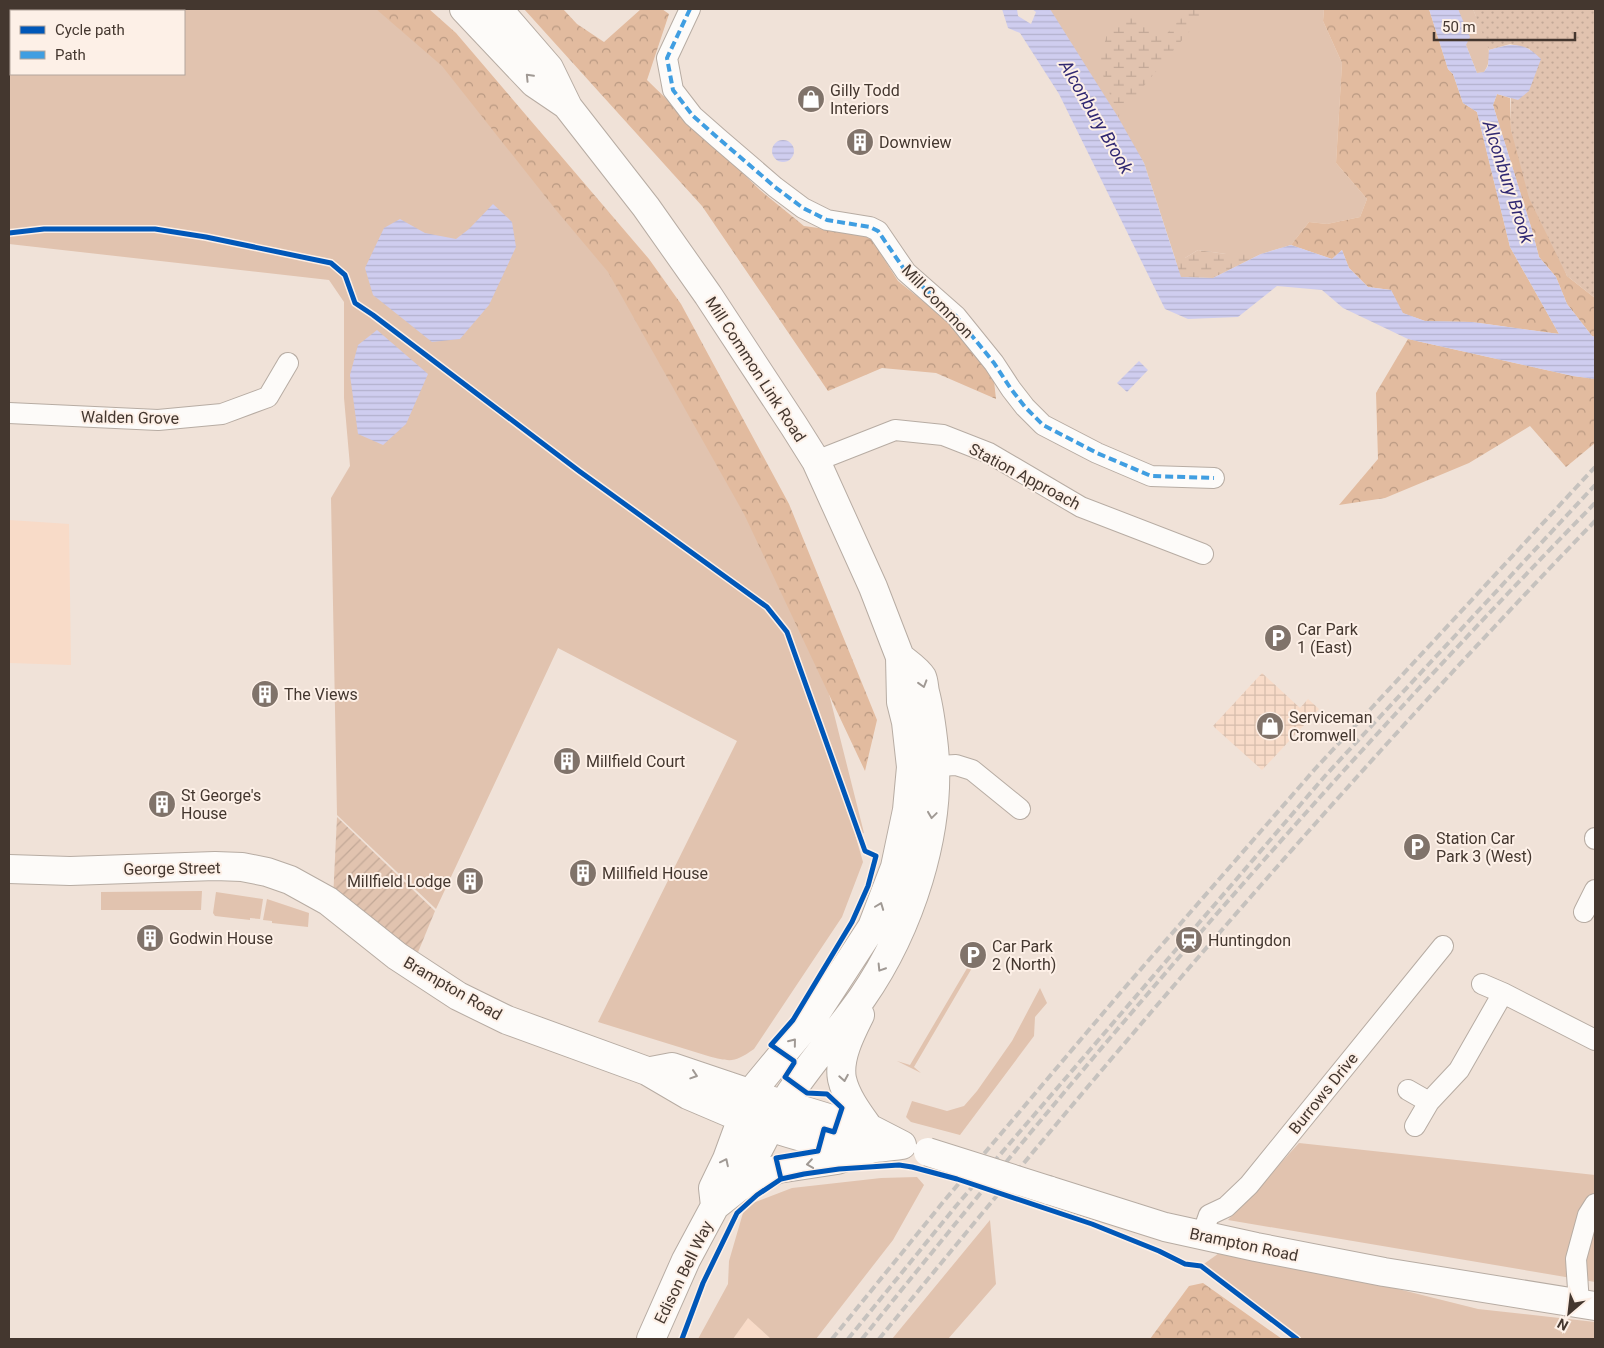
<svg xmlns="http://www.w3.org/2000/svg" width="1604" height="1348" font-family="Roboto,sans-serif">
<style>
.built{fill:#f8dbc8}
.industrial{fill:url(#industrial-grid)}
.grass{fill:#e1c3af;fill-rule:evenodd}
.forest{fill:url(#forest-crowns)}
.wetland{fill:url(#wetland-marsh)}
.park{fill:url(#park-dots)}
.garden{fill:url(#garden-furrows)}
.water{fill:url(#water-rules)}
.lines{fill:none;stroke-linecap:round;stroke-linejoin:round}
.minor-casing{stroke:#b7aca3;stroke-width:22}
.secondary-casing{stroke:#b7aca3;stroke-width:30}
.primary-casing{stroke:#b7aca3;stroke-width:30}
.minor{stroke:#fdfbf9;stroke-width:20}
.secondary{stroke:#fdfbf9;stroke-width:28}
.primary{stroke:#fdfbf9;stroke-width:28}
.rail{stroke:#c6c2be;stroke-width:4;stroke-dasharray:8 4;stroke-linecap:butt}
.primary-bridge-casing{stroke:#b7aca3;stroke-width:30;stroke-linecap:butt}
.primary-bridge{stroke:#fdfbf9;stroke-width:28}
.quiet{stroke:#409ee1;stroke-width:4;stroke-dasharray:8 4;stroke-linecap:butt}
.cycleway-casing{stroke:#fdf0e7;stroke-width:8}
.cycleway{stroke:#0057b8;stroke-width:5}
.oneway{stroke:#a09994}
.labels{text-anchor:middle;stroke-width:4;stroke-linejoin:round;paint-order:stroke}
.poi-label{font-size:16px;fill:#44372f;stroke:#fdf0e7;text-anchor:start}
.street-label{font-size:16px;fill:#44372f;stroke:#fdf0e7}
.water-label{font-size:18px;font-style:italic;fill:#302872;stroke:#fdf0e7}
</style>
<defs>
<pattern id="industrial-grid" width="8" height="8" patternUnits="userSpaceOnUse" patternTransform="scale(1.25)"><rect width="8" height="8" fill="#f8dbc8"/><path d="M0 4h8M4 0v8" fill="none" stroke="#d6bdac"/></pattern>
<pattern id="forest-crowns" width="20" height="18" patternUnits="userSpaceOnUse" patternTransform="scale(1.25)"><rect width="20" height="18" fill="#e2bb9f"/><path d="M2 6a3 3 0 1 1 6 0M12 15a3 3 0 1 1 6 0" fill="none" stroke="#b99982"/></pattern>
<pattern id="wetland-marsh" width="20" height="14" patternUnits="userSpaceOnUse" patternTransform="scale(1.25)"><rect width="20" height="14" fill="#e1c3af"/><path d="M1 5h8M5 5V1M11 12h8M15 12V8" fill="none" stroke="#c2a897"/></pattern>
<pattern id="park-dots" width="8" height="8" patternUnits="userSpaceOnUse" patternTransform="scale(1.25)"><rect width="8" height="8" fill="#e1c3af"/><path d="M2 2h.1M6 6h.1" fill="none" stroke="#c2a897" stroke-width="1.8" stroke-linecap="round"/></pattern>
<pattern id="garden-furrows" width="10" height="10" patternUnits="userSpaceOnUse" patternTransform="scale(1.25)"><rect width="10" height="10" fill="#e1c3af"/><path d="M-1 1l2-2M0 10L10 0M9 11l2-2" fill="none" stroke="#c2a897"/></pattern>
<pattern id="water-rules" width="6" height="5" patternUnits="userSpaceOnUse" patternTransform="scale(1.25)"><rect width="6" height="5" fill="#cfcdef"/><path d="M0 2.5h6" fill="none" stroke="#b3b1cd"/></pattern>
</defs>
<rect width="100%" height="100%" fill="#f0e2d8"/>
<path class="built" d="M9,520L69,524L71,665L9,663Z
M748,1317L771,1339H733Z"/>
<path class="industrial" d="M1262,673L1300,708L1308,699L1319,709L1262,770L1213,726Z"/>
<path class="grass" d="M9,9H420L451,37L790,539L864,833L855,834L863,862L842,917L754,1049C734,1063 731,1062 708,1056L598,1022L737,741L558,648L436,909L337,815L331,498L350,466L344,398V302L329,280L9,244ZM11,11H184V74H11Z
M1046,9H1324L1323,21L1342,63L1336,163L1367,199L1360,217L1327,224L1309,222L1291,245L1261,254H1226L1198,250L1185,258H1175L1144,163Z
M1458,9H1473C1480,27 1498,53 1484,72L1477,73L1466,45Z
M202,891L201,910H101V892Z
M216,892L263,899L260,919L250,918V920L215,916L213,913Z
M267,899L309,913L308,927L272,923V921L263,920Z
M976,953L979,956L914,1067L921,1073L897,1061L910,1065Z
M1040,988L1047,1003L1035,1017L1034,1036L960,1135L911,1122L906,1117L912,1101L947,1111L964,1106L977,1091L1012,1041Z
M1299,1143L1595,1175V1282L1228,1220Z
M917,1177L924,1185L893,1240L816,1339H771L748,1318L733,1339H698L728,1284L729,1261L745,1206L792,1188L881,1178Z
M990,1220L996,1284L948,1339H892Z
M1222,1251L1386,1286L1478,1309L1595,1322V1339H1297L1201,1266Z"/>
<path class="forest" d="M376,9H429L456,33L649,259L681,304L789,504L877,720L865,771L744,514L608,272L556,210L442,66Z
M524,9H563L577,24L604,42L641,9H662L669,14L647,80L760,190L804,226L869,235L898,281L944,318L993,372L996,399L936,373L882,368L828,391L702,206Z
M1324,9H1429L1448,69L1453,74L1463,103L1477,112L1510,247L1559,334L1472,322L1425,321L1402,313L1391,290L1368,287L1349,268L1342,250L1332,259L1291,245L1309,222L1327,224L1360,217L1367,199L1336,163L1342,63L1323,21Z
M1497,94L1510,98L1511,130L1567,276L1595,298V337L1592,336L1567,304L1556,277L1539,257L1532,230L1493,105Z
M1408,339L1573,376L1595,379V443L1566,467L1530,426L1469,463L1385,498L1339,505L1378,459L1376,393Z
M1203,1283L1282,1339H1150L1189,1286Z"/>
<path class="wetland" d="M1189,9H1208L1118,117L1099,64L1107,34L1129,14L1162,39Z
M1198,250L1226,254H1261L1213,278L1180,277L1175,258H1185Z"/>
<path class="park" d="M1473,9H1595V298L1567,276L1529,198L1511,130V98L1530,49L1510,44L1489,50Z"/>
<path class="garden" d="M337,817L435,911L414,962L333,899Z"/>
<path class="water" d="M1002,9H1017L1018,16L1031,24L1036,12L1032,9H1050L1118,117L1144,163L1181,277L1213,278L1261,254L1291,245L1332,259L1342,250L1349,268L1368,287L1391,290L1403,313L1425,321L1472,322L1559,334L1510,247L1477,112L1463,103L1453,74L1448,69L1429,9H1458L1470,37L1466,45L1477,73L1484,72L1488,66L1489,50C1512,43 1523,41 1541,59L1529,91L1518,100L1497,94L1493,105L1532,230L1539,257L1556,277L1567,304L1592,336L1595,337V379L1573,376L1408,339L1343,308L1322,290L1277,286L1238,317L1188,319L1165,309L1059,94L1020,33L1008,28Z
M772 151a11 11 0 1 1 22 0a11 11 0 1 1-22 0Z
M493,204L512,222L516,247L489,305L460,339L432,342L373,295L365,268L384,228L400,219L425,233L456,239L469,229Z
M377,330L428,374L406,424L383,445L358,434L350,375L358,345Z
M1139,361L1148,370L1127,392L1117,383Z"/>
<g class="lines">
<g class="minor-casing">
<path id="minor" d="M690,9L667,58L673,90L693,116L718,138L775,187L803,208L827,220L870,227L878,231L906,272L956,316L994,363L1011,389L1025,407L1043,425L1097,453L1151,476L1214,478
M9,413L158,420L222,414L268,397L288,363
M816,461L895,430L943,435L989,453L1081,507L1203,554
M922,767L956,765L972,770L1020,809
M1595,838V839
M1584,912L1595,890
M1482,984L1503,993
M1408,1090L1429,1102
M1415,1126L1429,1102L1459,1070L1503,993L1595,1040
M1202,1235L1209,1215L1226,1207L1249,1185L1443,946
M1579,1304L1576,1259L1588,1215L1595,1204"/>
</g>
<g class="secondary-casing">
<path id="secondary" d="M9,869L70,871L215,866L242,867L267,872L290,880L328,901L397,956L458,996L507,1020L647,1071L688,1095L742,1118L727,1159L713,1188L715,1206
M651,1071L672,1067L752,1094
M739,1187L770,1127
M651,1339L686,1260L715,1206L739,1187L778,1169L837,1160L874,1148"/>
</g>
<g class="primary-casing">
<path id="primary" d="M464,9L534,83L565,104
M498,9L549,68L568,107L646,207L708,295L794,426L816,461L873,587L900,657L901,702L906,722L911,767L907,810L895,867L872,927L814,1016L757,1085L742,1118C783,1132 830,1148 874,1148C883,1148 892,1146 901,1145
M860,1015C851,1033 838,1058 842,1079C846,1097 859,1114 869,1128
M766,1099L838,1121L869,1128L902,1145
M770,1127C795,1079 831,1042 862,998C910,929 942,832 934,748C932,729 930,711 925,692C924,688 924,681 922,677C918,670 906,662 900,657
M1048,1190L1165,1227L1256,1247L1384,1272L1595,1306"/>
</g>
<use href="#minor" class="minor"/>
<use href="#secondary" class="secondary"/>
<use href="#primary" class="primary"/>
<path class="rail" d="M832,1339L944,1201L1121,992L1315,769L1595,467
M848,1339L956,1206L1325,776L1595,485
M862,1339C1094,1050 1336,768 1595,503
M879,1339C1108,1058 1343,782 1595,521"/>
<g class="primary-bridge-casing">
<path id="primary-bridge" d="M928,1152L1048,1190"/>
</g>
<use href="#primary-bridge" class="primary-bridge"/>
<path class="quiet" d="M690,9L667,58L673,90L693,116L718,138L775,187L803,208L827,220L870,227L878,231L906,272L956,316L994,363L1011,389L1025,407L1043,425L1097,453L1151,476L1214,478"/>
<g class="cycleway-casing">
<path id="cycleway" d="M9,233L44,229H155L206,237L331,263L345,275L355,303L373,315L579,471L767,607L787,632L865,851L876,856L868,886L852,922L793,1020L771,1045L794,1061V1063L785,1077L807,1093L827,1094L842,1108L834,1132L824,1129L818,1151L776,1158L781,1179
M682,1339L703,1283L737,1213L757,1195L781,1179L804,1174L839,1169L899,1165L912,1167L957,1179L1092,1224L1159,1251L1185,1264L1201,1266L1297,1339"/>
</g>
<use href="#cycleway" class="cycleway"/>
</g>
<defs><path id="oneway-chevron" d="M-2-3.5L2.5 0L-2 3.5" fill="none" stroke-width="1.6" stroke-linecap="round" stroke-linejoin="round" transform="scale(1.25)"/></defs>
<g class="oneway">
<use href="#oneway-chevron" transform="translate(529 77) rotate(-134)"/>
<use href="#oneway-chevron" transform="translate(923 684) rotate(73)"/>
<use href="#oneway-chevron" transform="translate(932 815) rotate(98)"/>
<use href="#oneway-chevron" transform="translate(880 906) rotate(-69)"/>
<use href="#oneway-chevron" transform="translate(881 968) rotate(122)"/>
<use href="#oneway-chevron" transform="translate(793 1042) rotate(-51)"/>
<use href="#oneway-chevron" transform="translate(694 1075) rotate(18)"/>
<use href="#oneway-chevron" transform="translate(844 1078) rotate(80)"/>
<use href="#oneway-chevron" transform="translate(725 1162) rotate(-64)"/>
<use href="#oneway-chevron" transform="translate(810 1164) rotate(172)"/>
</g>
<defs>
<g id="shop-disc" transform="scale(1.4375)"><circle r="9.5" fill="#80736a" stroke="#fdf0e7"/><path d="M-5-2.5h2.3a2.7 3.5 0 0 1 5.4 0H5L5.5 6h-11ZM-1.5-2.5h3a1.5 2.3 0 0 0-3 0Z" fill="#fff"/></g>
<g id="building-disc" transform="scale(1.4375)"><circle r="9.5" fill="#80736a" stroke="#fdf0e7"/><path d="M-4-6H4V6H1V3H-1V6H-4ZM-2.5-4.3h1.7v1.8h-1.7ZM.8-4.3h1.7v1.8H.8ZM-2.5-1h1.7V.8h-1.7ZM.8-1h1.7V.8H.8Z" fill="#fff"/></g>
<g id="parking-disc" transform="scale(1.4375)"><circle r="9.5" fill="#80736a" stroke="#fdf0e7"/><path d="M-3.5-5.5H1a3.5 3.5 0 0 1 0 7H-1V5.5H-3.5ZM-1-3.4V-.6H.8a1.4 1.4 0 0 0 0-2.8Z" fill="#fff"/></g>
<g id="station-disc" transform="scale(1.4375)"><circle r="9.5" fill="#80736a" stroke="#fdf0e7"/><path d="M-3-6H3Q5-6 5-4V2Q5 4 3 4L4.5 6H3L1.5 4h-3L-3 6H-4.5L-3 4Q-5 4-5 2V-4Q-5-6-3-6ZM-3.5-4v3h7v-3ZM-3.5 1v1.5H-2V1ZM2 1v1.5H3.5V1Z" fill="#fff"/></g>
</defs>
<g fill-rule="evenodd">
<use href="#shop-disc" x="811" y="99"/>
<use href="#building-disc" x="860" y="142"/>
<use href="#parking-disc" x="1278" y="638"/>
<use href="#building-disc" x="265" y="694"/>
<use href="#shop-disc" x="1270" y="726"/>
<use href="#building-disc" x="567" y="761"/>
<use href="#building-disc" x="162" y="804"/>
<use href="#parking-disc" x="1417" y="847"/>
<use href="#building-disc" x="583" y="873"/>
<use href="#building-disc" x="470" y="881"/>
<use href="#building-disc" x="150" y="938"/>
<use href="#station-disc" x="1189" y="940"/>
<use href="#parking-disc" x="973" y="955"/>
</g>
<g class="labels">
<g class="poi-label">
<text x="830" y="96">Gilly Todd<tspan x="830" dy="18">Interiors</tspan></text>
<text x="879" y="148">Downview</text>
<text x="1297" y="635">Car Park<tspan x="1297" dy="18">1 (East)</tspan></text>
<text x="284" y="700">The Views</text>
<text x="1289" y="723">Serviceman<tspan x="1289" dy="18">Cromwell</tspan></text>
<text x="586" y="767">Millfield Court</text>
<text x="181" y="801">St George's<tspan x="181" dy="18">House</tspan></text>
<text x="1436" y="844">Station Car<tspan x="1436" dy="18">Park 3 (West)</tspan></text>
<text x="602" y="879">Millfield House</text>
<text x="451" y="887" text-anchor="end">Millfield Lodge</text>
<text x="169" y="944">Godwin House</text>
<text x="1208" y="946">Huntingdon</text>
<text x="992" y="952">Car Park<tspan x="992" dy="18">2 (North)</tspan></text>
</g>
<g class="street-label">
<text transform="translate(938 301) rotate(46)" y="6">Mill Common</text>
<text transform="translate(756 369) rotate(57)" y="6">Mill Common Link Road</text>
<text transform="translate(130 417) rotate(1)" y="6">Walden Grove</text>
<text transform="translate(1025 476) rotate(28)" y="6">Station Approach</text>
<text transform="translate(172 868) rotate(-1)" y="6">George Street</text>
<text transform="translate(453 988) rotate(30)" y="6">Brampton Road</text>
<text transform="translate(1323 1093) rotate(-51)" y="6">Burrows Drive</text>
<text transform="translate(1244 1244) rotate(12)" y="6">Brampton Road</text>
<text transform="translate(683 1272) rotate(-64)" y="6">Edison Bell Way</text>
</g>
<g class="water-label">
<text transform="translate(1096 117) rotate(60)" y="6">Alconbury Brook</text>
<text transform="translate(1508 182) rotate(72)" y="6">Alconbury Brook</text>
</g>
</g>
<rect width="1604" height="1348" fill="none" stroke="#44372f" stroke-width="20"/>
<rect x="10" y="10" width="175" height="65" fill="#fdf0e7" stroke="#b3a69d"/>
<rect x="20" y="26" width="25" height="8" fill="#0057b8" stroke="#b3a69d"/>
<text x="55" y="35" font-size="15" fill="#44372f">Cycle path</text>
<rect x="20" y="51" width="25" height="8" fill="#409ee1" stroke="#b3a69d"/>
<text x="55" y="60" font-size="15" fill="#44372f">Path</text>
<g transform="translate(1569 1313) rotate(208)" stroke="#fdf0e7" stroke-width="4" paint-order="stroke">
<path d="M0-4L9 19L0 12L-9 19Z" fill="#44372f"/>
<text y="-8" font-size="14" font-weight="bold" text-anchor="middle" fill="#44372f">N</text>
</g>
<path d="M1434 32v8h141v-8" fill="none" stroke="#44372f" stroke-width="2.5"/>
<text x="1442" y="32" font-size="15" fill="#44372f" stroke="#fdf0e7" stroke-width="4" paint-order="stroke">50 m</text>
</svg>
